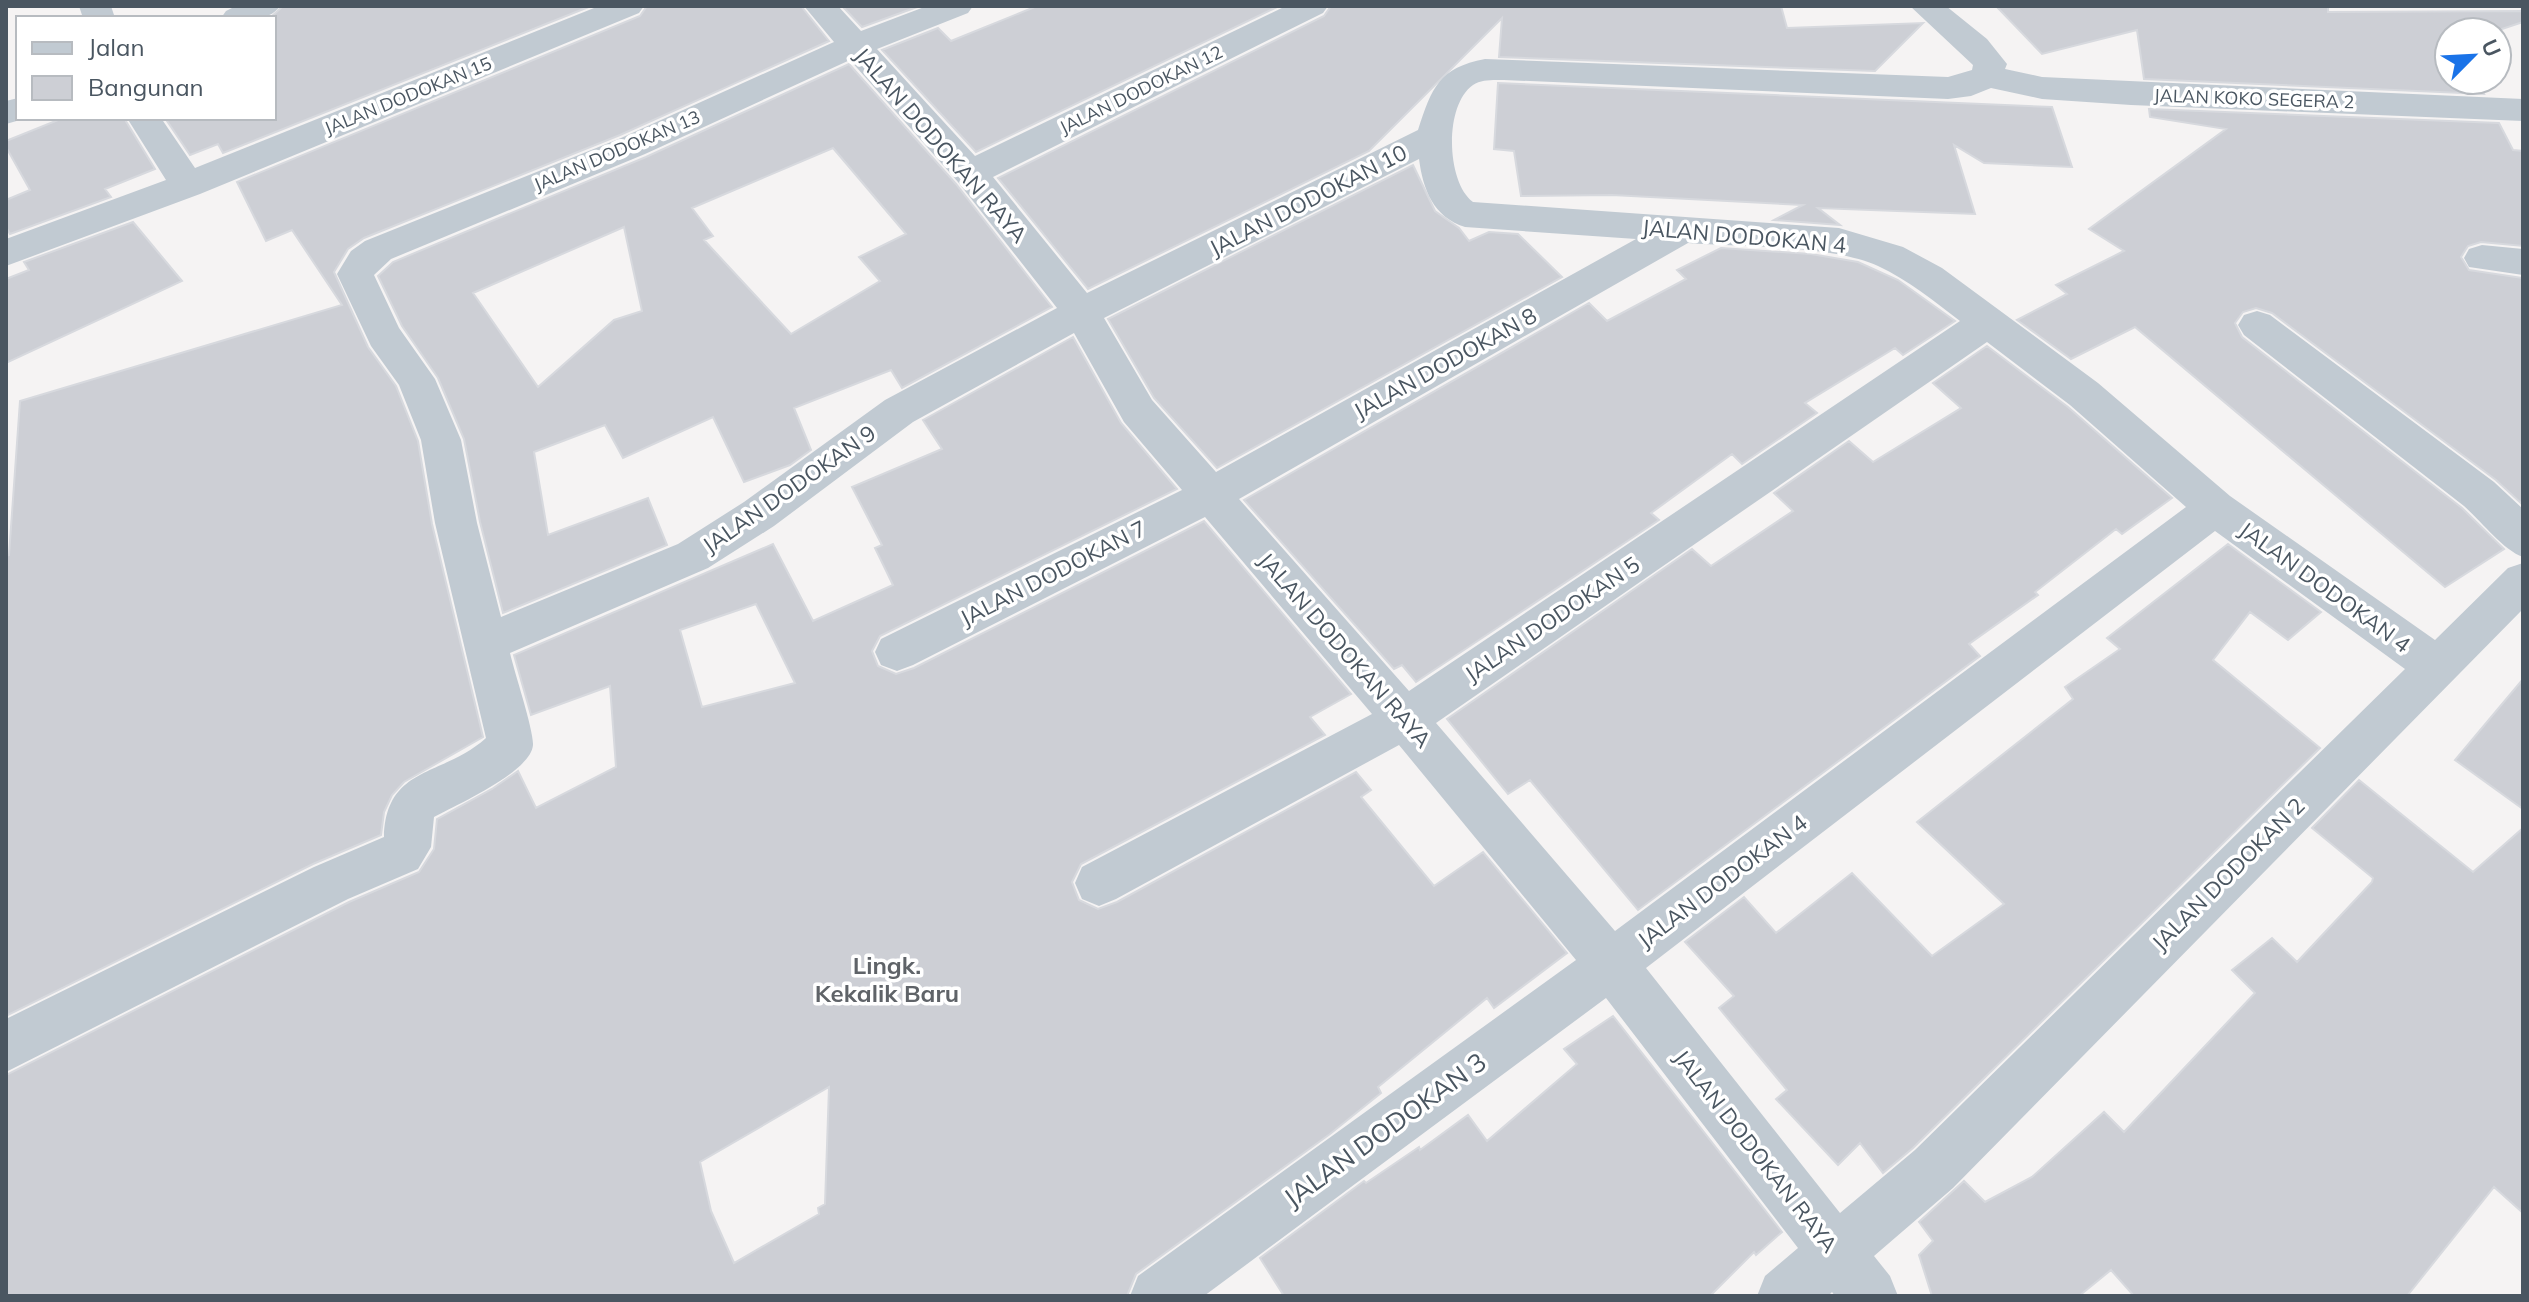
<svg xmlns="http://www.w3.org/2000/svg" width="2529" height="1302" font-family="Mulish,sans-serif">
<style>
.building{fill:#cdcfd5;stroke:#d7d9de;stroke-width:2;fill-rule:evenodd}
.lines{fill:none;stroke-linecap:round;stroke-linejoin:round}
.minor{fill:#c1cad2;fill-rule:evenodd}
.labels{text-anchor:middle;stroke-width:7;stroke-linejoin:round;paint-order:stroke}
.far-street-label{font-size:18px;fill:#4a5661;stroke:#fff}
.street-label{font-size:22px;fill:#4a5661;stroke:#fff}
.neighbourhood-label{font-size:24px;font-weight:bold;fill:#5f6368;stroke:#fff}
.near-street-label{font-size:26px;fill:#4a5661;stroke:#fff}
</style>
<rect width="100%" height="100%" fill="#f5f3f3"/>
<path class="building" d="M283,6H591L223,153L218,144L190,155L165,118H274V18H270Z
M647,6H801L829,41L620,135L364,238L348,249L334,272L368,347L396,386L418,441L432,524L483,737L404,782L392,795L384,812L381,835L313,864L6,1016V556L9,555L20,401L342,305L292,230L266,241L237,182L640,16Z
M842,6H916L917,7L862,27Z
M1037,6H1279L976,152L882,50L938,28L951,41Z
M1331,6H1781L1787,28L1923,23L1875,71L1499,57L1502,18L1369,151L1088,289L998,178L1324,16Z
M1996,6H2328V12L2523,11V22L2493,32H2449V80H2476L2484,94L2144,79L2137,30L2042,54Z
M849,64L956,184L1052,307L902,388L891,370L794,408L811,450L790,465L744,482L713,417L623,458L605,425L534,452L548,535L648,498L667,545L503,613L480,522L464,439L438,378L402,326L378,276L393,262L646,157ZM833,148L906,234L859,257L880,281L791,334L704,240L713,236L692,208ZM624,227L642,311L614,320L538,387L473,293Z
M1498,83L2052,107L2072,167L1984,163L1954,145L1975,214L1818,208L1840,225L1774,220L1803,205L1612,195L1521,196L1514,151L1494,149Z
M2149,109L2499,123L2513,150L2523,151V246L2481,242L2468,246L2461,257L2469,270L2523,278V505L2496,480L2272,313L2256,308L2243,312L2235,323L2242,337L2462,508L2504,549L2445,587L2135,327L2071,359L2017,320L2067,294L2056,285L2124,251L2089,229L2226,129L2150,117Z
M63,118H124L155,169L105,189L111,197L10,234L6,227V200L30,190L6,147V141Z
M1413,165L1435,211L1459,228L1469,241L1489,232L1518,234L1562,277L1217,468L1154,398L1108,319Z
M133,222L182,281L6,363V279L29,270L24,262Z
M1721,248L1811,254L1858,262L1898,280L1955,321L1903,355L1895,348L1805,403L1817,413L1742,464L1732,454L1651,513L1659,520L1416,682L1402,665L1394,669L1244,500L1589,303L1607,321L1686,279L1677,270Z
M1073,337L1121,423L1177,489L880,636L872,651L878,666L896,674L914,668L1204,521L1351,694L1310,717L1325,735L1081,864L1072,882L1079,900L1098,909L1117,902L1356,772L1371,790L1361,797L1434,886L1483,852L1567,953L1494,1008L1487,998L1378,1087L1381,1093L1330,1134L1136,1274L1127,1296H6V1075L349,902L419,872L434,849L437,819L492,789L518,771L536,808L616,767L610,686L531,715L514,655L773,544L813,621L893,585L875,548L882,545L852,487L942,449L923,420ZM756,604L795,683L702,707L680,630ZM829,1087L825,1204L818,1208L819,1214L734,1263L711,1211L700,1162Z
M1987,346L2068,407L2172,498L2122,534L2116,529L2035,592L2038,595L1969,644L1980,656L1638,910L1530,780L1508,794L1447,719L1692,549L1711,566L1793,511L1774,493L1849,441L1873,462L1961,408L1933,383Z
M2228,544L2321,612L2288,640L2250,612L2213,660L2320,748L1913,1148L1883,1173L1860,1143L1838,1165L1776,1099L1787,1090L1719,1008L1734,996L1685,942L1744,897L1776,933L1852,873L1932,956L2004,904L1917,822L2073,699L2065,687L2120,649L2107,638Z
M2523,679V809L2455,760Z
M2359,780L2473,872L2523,828V1213L2494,1187L2407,1296H2134L2111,1270L2079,1296H1932L1919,1255L1933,1241L1919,1222L1964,1181L1985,1202L2032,1177L2104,1112L2124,1132L2255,993L2232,970L2272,938L2297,962L2372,882L2373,878L2312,828Z
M1613,1016L1782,1232L1756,1255L1754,1252L1710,1296H1284L1260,1258L1364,1181L1366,1183L1419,1147L1420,1150L1468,1115L1487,1141L1577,1064L1564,1049Z"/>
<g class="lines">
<path class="minor" d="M79,6H111L115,18H83Z
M236,6H280C268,24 240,18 221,18L226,11Z
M599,6H644L639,13L200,194L6,266V239L166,180L127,118H161L195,168Z
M804,6H838L861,31L927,6H973L968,13L877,49L975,156L1286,6H1328L1323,13L993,177L1087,293L1418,130C1432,87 1439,68 1485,59L1948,77L1972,70L1973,65L1910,6H1946L1987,39L2007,64L2005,69L2042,77L2523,99V121L2131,105L2042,99L1991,88L1971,96L1948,99L1504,80C1494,80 1482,79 1473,85C1444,105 1446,182 1473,202L1839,228L1903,247L1942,268L2098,383L2230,496L2435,640L2508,568L2523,563V609L1953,1188L1874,1256L1890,1276L1898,1296H1835L1832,1292L1828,1296H1757L1765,1276L1798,1248L1606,998L1204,1296H1130L1138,1276L1576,960L1399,745L1116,899L1099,906L1082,899L1075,883L1082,867L1372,714L1205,517L913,665L897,671L881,665L875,652L881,639L1182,490L1124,422L1074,333L913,422L774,526L708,568L510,653C514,671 534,731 533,745C531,772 456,805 434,817L431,847L418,869L348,899L6,1072V1019L314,867L384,837C386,765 443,777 486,738L435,523L421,440L399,385L371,346L337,274L351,251L365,241L621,138L834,42ZM850,60L958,182L1057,308L885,400L744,502L678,544L501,617L477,523L461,440L435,379L399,328L374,275L391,259L645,154ZM1419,159C1423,189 1433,217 1465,227L1636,239L1216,472L1152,400L1104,318ZM1688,243C1741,247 1832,245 1878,266C1908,280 1934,301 1960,321L1409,691L1239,499ZM1987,342L2070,405L2186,507L1615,931L1436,723ZM2215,531L2405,669L1915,1150L1840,1213L1646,968Z
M18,98V118H27L6,124V101Z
M2482,245L2523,249V275L2469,267L2464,258L2469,249Z
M2257,311L2270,315L2494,482L2523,509V557C2503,550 2482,522 2464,506L2244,335L2238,325L2244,315Z"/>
</g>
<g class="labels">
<g class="far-street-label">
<text transform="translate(1141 90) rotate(-26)" y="6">JALAN DODOKAN 12</text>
<text transform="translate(408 96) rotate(-22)" y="6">JALAN DODOKAN 15</text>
<text transform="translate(2254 99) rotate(2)" y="6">JALAN KOKO SEGERA 2</text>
<text transform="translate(617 151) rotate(-23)" y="6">JALAN DODOKAN 13</text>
</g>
<g class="street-label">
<text transform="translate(941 145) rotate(49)" y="8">JALAN DODOKAN RAYA</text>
<text transform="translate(1308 200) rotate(-27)" y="8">JALAN DODOKAN 10</text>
<text transform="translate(1744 236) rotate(5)" y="8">JALAN DODOKAN 4</text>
<text transform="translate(1445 363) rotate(-29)" y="8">JALAN DODOKAN 8</text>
<text transform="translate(789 489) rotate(-35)" y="8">JALAN DODOKAN 9</text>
<text transform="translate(1053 573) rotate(-27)" y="8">JALAN DODOKAN 7</text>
<text transform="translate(2325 587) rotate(36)" y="8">JALAN DODOKAN 4</text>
<text transform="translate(1552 619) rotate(-34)" y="8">JALAN DODOKAN 5</text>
<text transform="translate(1345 650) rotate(49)" y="8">JALAN DODOKAN RAYA</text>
<text transform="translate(2228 874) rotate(-45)" y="8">JALAN DODOKAN 2</text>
<text transform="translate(1722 881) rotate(-37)" y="8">JALAN DODOKAN 4</text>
<text transform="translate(1756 1151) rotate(52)" y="8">JALAN DODOKAN RAYA</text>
</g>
<g class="neighbourhood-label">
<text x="887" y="974">Lingk.<tspan x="887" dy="28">Kekalik Baru</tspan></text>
</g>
<g class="near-street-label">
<text transform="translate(1385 1130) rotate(-36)" y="9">JALAN DODOKAN 3</text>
</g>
</g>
<rect width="2529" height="1302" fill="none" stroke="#4a5661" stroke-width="16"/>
<rect x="16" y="16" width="260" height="104" fill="#ffffff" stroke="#b7bbc0" stroke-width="2"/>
<rect x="32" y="42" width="40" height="12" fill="#c1cad2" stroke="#b7bbc0" stroke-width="2"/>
<text x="88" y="56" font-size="24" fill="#4a5661">Jalan</text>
<rect x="32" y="76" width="40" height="24" fill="#cdcfd5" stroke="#b7bbc0" stroke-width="2"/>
<text x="88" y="96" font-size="24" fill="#4a5661">Bangunan</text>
<g transform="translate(2473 56) rotate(66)"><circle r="38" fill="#ffffff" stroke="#b7bbc0" stroke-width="2"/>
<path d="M0-6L14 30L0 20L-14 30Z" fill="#1a73e8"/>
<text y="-12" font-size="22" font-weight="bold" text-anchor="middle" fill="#4a5661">U</text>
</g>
</svg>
